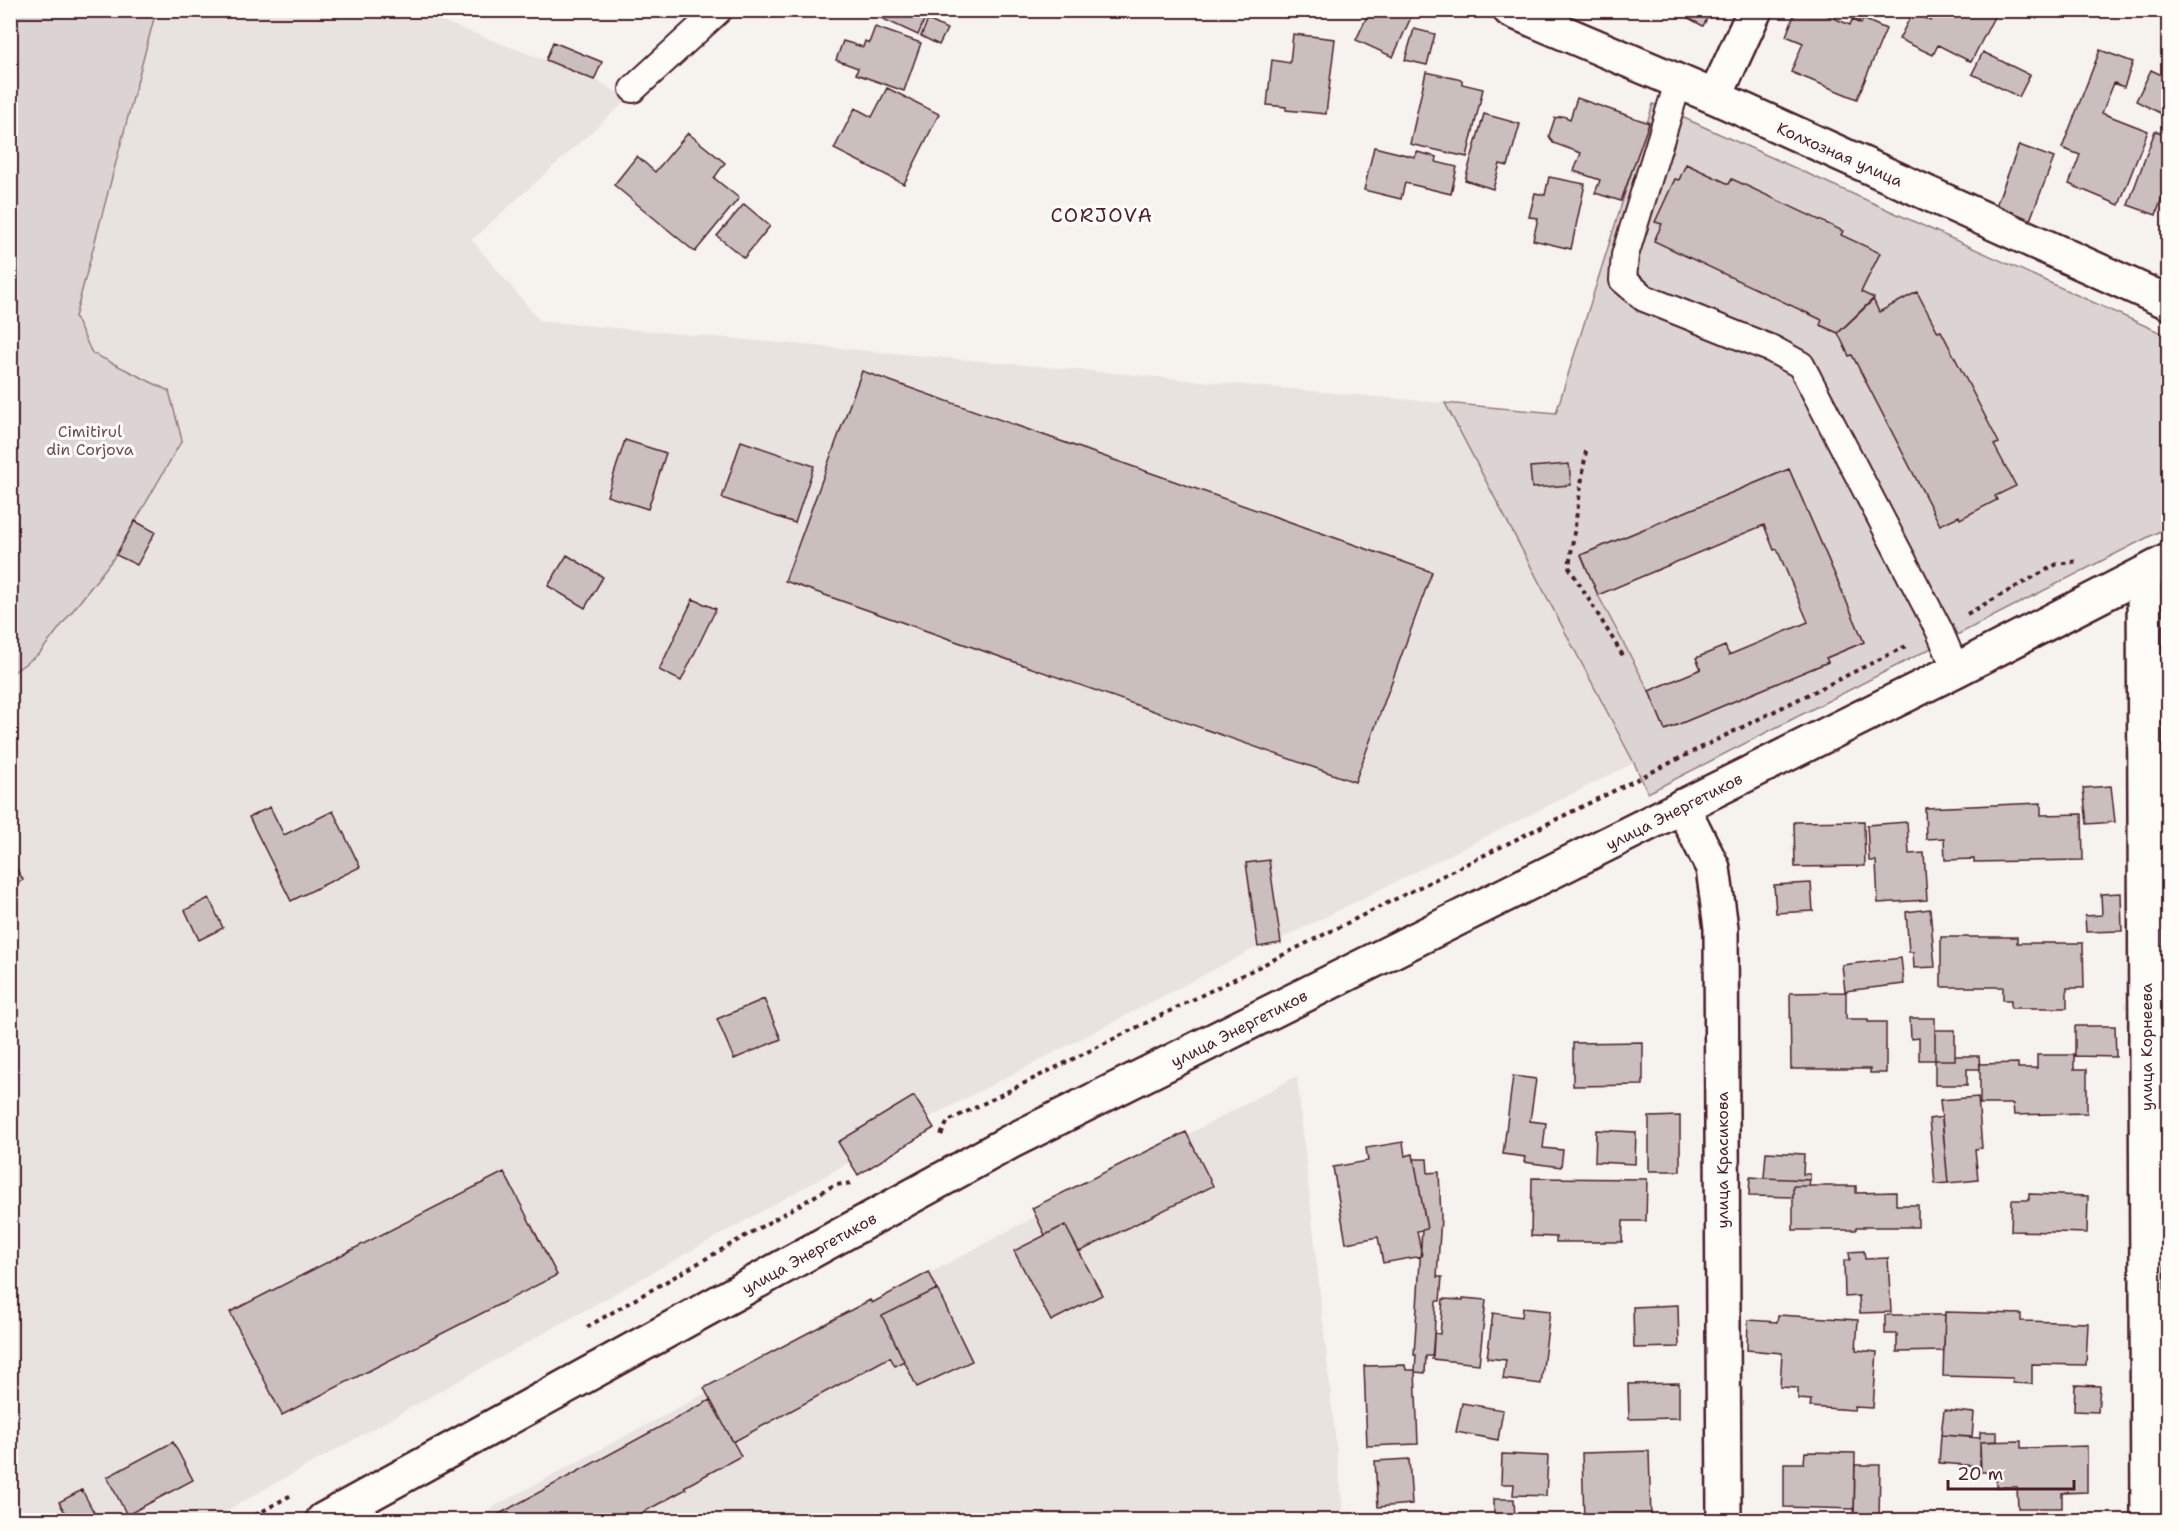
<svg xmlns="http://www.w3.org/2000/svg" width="2179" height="1531" font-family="'Shantell Sans',sans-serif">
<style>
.built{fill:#e9e3e0}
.green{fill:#dcd4d2;stroke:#937a7e;stroke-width:1.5;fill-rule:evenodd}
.building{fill:#cbbfbe;stroke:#4a1f2b;stroke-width:1.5}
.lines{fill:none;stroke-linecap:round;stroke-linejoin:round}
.service-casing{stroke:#4a1f2b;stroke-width:30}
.minor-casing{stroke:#4a1f2b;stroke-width:38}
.tertiary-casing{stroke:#4a1f2b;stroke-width:38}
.path{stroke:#4a1f2b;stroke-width:4;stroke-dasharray:4.5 4.5;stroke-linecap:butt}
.service{stroke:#fdfcf7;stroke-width:26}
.minor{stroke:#fdfcf7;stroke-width:33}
.tertiary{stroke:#fdfcf7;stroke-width:33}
.labels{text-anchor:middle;stroke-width:6;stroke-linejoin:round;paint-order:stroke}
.street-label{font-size:16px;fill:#4a1f2b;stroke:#fdfcf7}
.park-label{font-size:16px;fill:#6e4c55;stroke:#fdfcf7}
.quarter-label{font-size:20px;letter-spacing:1.5px;fill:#4a1f2b;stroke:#fdfcf7}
</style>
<rect width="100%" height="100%" fill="#f6f3ef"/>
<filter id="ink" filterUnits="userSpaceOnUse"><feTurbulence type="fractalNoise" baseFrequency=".0167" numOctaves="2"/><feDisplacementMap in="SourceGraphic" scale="12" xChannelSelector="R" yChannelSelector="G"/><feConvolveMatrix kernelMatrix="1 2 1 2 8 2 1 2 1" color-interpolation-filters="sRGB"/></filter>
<g filter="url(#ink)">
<path class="built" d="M156,11H415L595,79L628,99L472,240L540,321L1445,403L1634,763L1281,939V943L1258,947L928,1118L934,1128L858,1175L850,1162L210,1520H11L10,674L40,653L116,555L135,521L169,391L92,353L75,317Z
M1789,469L1864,642L1827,658L1828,662L1665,730L1649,691L1598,595L1581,555Z
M1297,1076L1344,1520H469Z"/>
<path class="green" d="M11,10L156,11L75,317L92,353L169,391L182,440L116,555L40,653L11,674Z
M1653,104L2168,336V527L1648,793L1634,763L1445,403L1556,413ZM1789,469L1864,642L1826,658L1828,662L1665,730L1649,691L1598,595L1581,555Z"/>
<path class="building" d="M885,10H913L926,16L918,35L881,18Z
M1370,10H1402L1412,15L1393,57L1356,40Z
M1674,10H1712L1703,26Z
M1796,10H1815L1850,25L1852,20L1861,24L1863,19L1886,29L1857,99L1791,72L1803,43L1786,36Z
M1837,10H1865L1859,22Z
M1936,10H1942L1951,15L1954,10L1997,11L1971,62L1938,45L1933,55L1899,39L1913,12L1931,21Z
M928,20L947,29L939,45L921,36Z
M875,27L921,43L904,91L856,74L858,68L836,60L843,41L863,47L865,41L869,43Z
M1414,29L1435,34L1427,65L1405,60Z
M1293,34L1335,39L1326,114L1286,110V107L1267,105L1272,60L1290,63Z
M553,42L602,62L594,80L546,60Z
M2100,50L2133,62L2124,87L2114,83L2102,113L2148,131L2119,205L2069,184L2080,155L2062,148Z
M1983,52L2030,75L2019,97L1972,74Z
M2151,70L2168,78V117L2136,101Z
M1426,72L1462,80V84L1483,89L1467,157L1410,144Z
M887,88L939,114L904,184L834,149L855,108L872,117Z
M1577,98L1649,123L1621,201L1595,193L1600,180L1574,171L1581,153L1553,143L1549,136L1555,118L1563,116L1570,119Z
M1484,114L1520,124L1508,166L1500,164L1493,189L1465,180Z
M2155,131L2168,135V151L2166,157L2168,158V180L2156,215L2128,205Z
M688,133L725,163L714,178L739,198L695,252L614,185L637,156L655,172Z
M2019,145L2054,158L2028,225L1994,211Z
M1374,147L1415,157L1417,152L1437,157L1436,162L1457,167L1451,194L1405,183L1401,199L1364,190Z
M1686,164L1729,184L1732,179L1843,231L1841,235L1880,253L1861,292L1874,298L1873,300L1838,333L1820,325L1822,320L1654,241L1662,224L1655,222L1675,179L1679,180Z
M1549,177L1585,184L1571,249L1533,240L1538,218L1529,217L1535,193L1545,195Z
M744,204L770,226L744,258L717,236Z
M1917,292L1938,332L1941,331L1999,443L1994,445L2016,486L1995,496L1997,500L1960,519L1959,516L1940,525L1852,355L1849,356L1838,333L1873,299L1879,312Z
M862,371L1432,572L1355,782L785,581Z
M625,440L666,453L648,509L607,496Z
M741,441L814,466L795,523L722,498Z
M1569,464L1571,485L1532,488L1530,467Z
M1789,469L1864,642L1826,658L1828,662L1665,730L1649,691L1701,669L1696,658L1725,646L1729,655L1808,622L1777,549L1774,550L1764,525L1598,595L1581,555Z
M135,521L155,532L137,565L116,555Z
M567,555L603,577L585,608L548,586Z
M693,599L716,609L681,681L659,670Z
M2111,786L2115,822L2087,824L2083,788Z
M2041,803V815L2082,814L2083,860L1974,862V859L1945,860L1944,838L1926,839L1925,808Z
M270,807L284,835L333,811L360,867L291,901L249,817Z
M1864,821L1865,866L1795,867L1794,822Z
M1907,822L1909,854L1924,853L1927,900L1878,903L1876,861H1869L1867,825Z
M10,857L23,880L10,887Z
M1269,860L1281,943L1258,947L1246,863Z
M1811,883L1813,911L1776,913L1774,885Z
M2121,893L2122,931L2086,932L2085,916L2102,915L2101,894Z
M209,898L223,928L199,940L185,910Z
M1930,909L1935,967L1914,968L1913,952H1909L1906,912Z
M1941,937H2017V943H2083L2084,988H2067V1008H2011V1000H2003V987H1941Z
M1901,958L1904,984L1845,991L1842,965Z
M1846,992V1019H1868V1022H1886V1073H1870V1069H1791L1790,993Z
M764,999L781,1039L734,1059L717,1019Z
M1910,1018H1935V1060H1919V1038L1911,1039Z
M2075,1026H2115L2116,1057L2075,1056Z
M1935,1030H1955V1060H1935Z
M1643,1042V1085L1573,1086V1043Z
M2037,1055H2074V1069H2087V1113L2014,1115L2013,1104H1980V1064L2018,1063V1068H2037Z
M1955,1056H1979L1980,1069H1967V1085H1935V1060H1955Z
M1513,1076L1536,1079L1530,1121L1546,1123L1543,1148L1563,1150L1561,1167L1524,1162L1525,1157L1503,1154Z
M914,1096L934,1128L858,1175L838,1142Z
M1978,1097L1982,1148L1975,1149L1978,1180L1948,1183L1940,1100Z
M1680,1116V1171H1649V1117Z
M1942,1117L1948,1183L1935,1184L1929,1119Z
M1596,1130L1636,1132L1635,1164L1595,1162Z
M1186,1132L1213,1186L1079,1252L1065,1225L1045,1235L1032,1208Z
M1403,1142L1405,1156L1413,1154L1427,1229L1417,1231L1422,1256L1383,1263L1378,1237L1346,1243L1333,1167L1368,1161L1366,1148Z
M1766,1152L1804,1154L1803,1174H1810V1180L1764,1178Z
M1414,1159H1427L1428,1173L1439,1172L1441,1218L1437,1277H1442L1440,1301H1436L1433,1356H1426L1425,1373L1415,1372L1416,1355H1414L1422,1230L1427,1229Z
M504,1172L557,1275L282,1415L230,1312Z
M1750,1177L1764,1178L1810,1180L1809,1186H1793V1197L1749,1196Z
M1532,1178L1647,1179L1646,1221H1623L1622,1242H1556V1237L1531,1236Z
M1793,1186H1856V1193L1896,1192V1205H1918V1227H1856V1230H1793Z
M2029,1194L2088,1196L2087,1233L2011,1231L2012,1200H2029Z
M1065,1225L1102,1295L1051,1321L1014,1251Z
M1864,1251L1865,1259L1888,1258L1891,1312L1860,1313L1859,1296L1845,1297L1844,1260H1850L1849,1252Z
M929,1272L937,1289L882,1316L904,1361L895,1366L890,1357L733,1442L704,1388L870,1300L872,1303Z
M937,1289L972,1361L917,1387L882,1316Z
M1463,1298L1486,1300L1479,1364L1432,1359L1434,1333L1440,1334L1443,1299L1463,1300Z
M1678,1305L1679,1347L1634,1348L1633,1307Z
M1523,1308L1550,1311L1541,1384L1503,1379L1506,1360L1487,1358L1493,1313L1522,1317Z
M1945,1312L2021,1314V1321L2088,1323L2086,1365L2032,1364V1384L2013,1383V1378L1943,1376Z
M1778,1315L1858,1320L1856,1350L1877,1352L1873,1408L1855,1407L1854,1410L1810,1407L1811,1400L1798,1399V1388L1780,1387L1782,1353L1747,1350L1748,1320L1777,1322Z
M1885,1315H1945L1944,1351L1897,1352V1334H1885Z
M1405,1365L1406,1370H1415L1418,1444L1367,1446L1364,1366Z
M1679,1383V1418L1629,1419L1628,1384Z
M2075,1385L2100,1386L2098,1412L2074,1411Z
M710,1400L741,1456L684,1487L686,1489L629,1520H488Z
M1462,1403L1503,1410L1498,1440L1456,1432Z
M1944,1410L1974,1413L1972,1437L1941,1435Z
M1980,1432H1997V1441L1980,1442V1466L1939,1463L1941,1435L1980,1438Z
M2021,1441V1448L2087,1446V1492L2062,1493V1508H2018L2017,1487H1996V1472H1981L1980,1442Z
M173,1442L193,1480L127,1515L107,1477Z
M1649,1451L1651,1520H1584L1582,1453Z
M1805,1452L1855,1453L1854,1509L1784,1507V1463H1804Z
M1502,1454L1548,1456L1546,1496L1513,1495L1514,1484H1501Z
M1409,1459L1412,1504L1378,1507L1375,1461Z
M1855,1465H1880L1879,1520H1854Z
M82,1490L98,1520H69L59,1502Z
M1494,1499H1514L1515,1520H1494Z"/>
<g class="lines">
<g class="service-casing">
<path id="service" d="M1678,83L1625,255L1623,280L1644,298L1772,349L1801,365L1939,630L1956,670
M633,89L719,10"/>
</g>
<g class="minor-casing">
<path id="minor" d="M1510,10L1715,97L2168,302
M1715,97L1755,10
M2144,574L2148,1520
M1682,806L1713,868L1721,928L1724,1520"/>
</g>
<g class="tertiary-casing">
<path id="tertiary" d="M323,1520L1010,1142L1956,670L2168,561"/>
</g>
<path class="path" d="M1586,451L1569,567L1625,659
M1967,614L2057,564L2079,561
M941,1135L948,1121L1908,645
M587,1327L834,1185L853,1183
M247,1520L293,1494"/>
<use href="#service" class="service"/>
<use href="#minor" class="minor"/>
<use href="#tertiary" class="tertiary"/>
</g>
</g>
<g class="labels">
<g class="street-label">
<text transform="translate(1840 154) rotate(24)" y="6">Колхозная улица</text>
<text transform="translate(1674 811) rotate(-27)" y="6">улица Энергетиков</text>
<text transform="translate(1239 1028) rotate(-27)" y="6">улица Энергетиков</text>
<text transform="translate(2146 1047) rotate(-90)" y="6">улица Корнеева</text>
<text transform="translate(1722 1160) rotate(-90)" y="6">улица Красикова</text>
<text transform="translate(809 1253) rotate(-29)" y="6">улица Энергетиков</text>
</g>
<g class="park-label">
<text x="90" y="437">Cimitirul<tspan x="90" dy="18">din Corjova</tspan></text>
</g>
<g class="quarter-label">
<text x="1102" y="222">CORJOVA</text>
</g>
</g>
<rect width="2179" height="1531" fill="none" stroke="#fdfcf7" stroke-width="36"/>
<rect x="18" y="18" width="2143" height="1495" fill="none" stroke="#4a1f2b" stroke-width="2" filter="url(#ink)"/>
<path d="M1948 1480v9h126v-9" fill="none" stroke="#4a1f2b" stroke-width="3"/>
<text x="1957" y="1480" font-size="18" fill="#4a1f2b" stroke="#fdfcf7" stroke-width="4.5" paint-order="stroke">20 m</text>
</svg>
